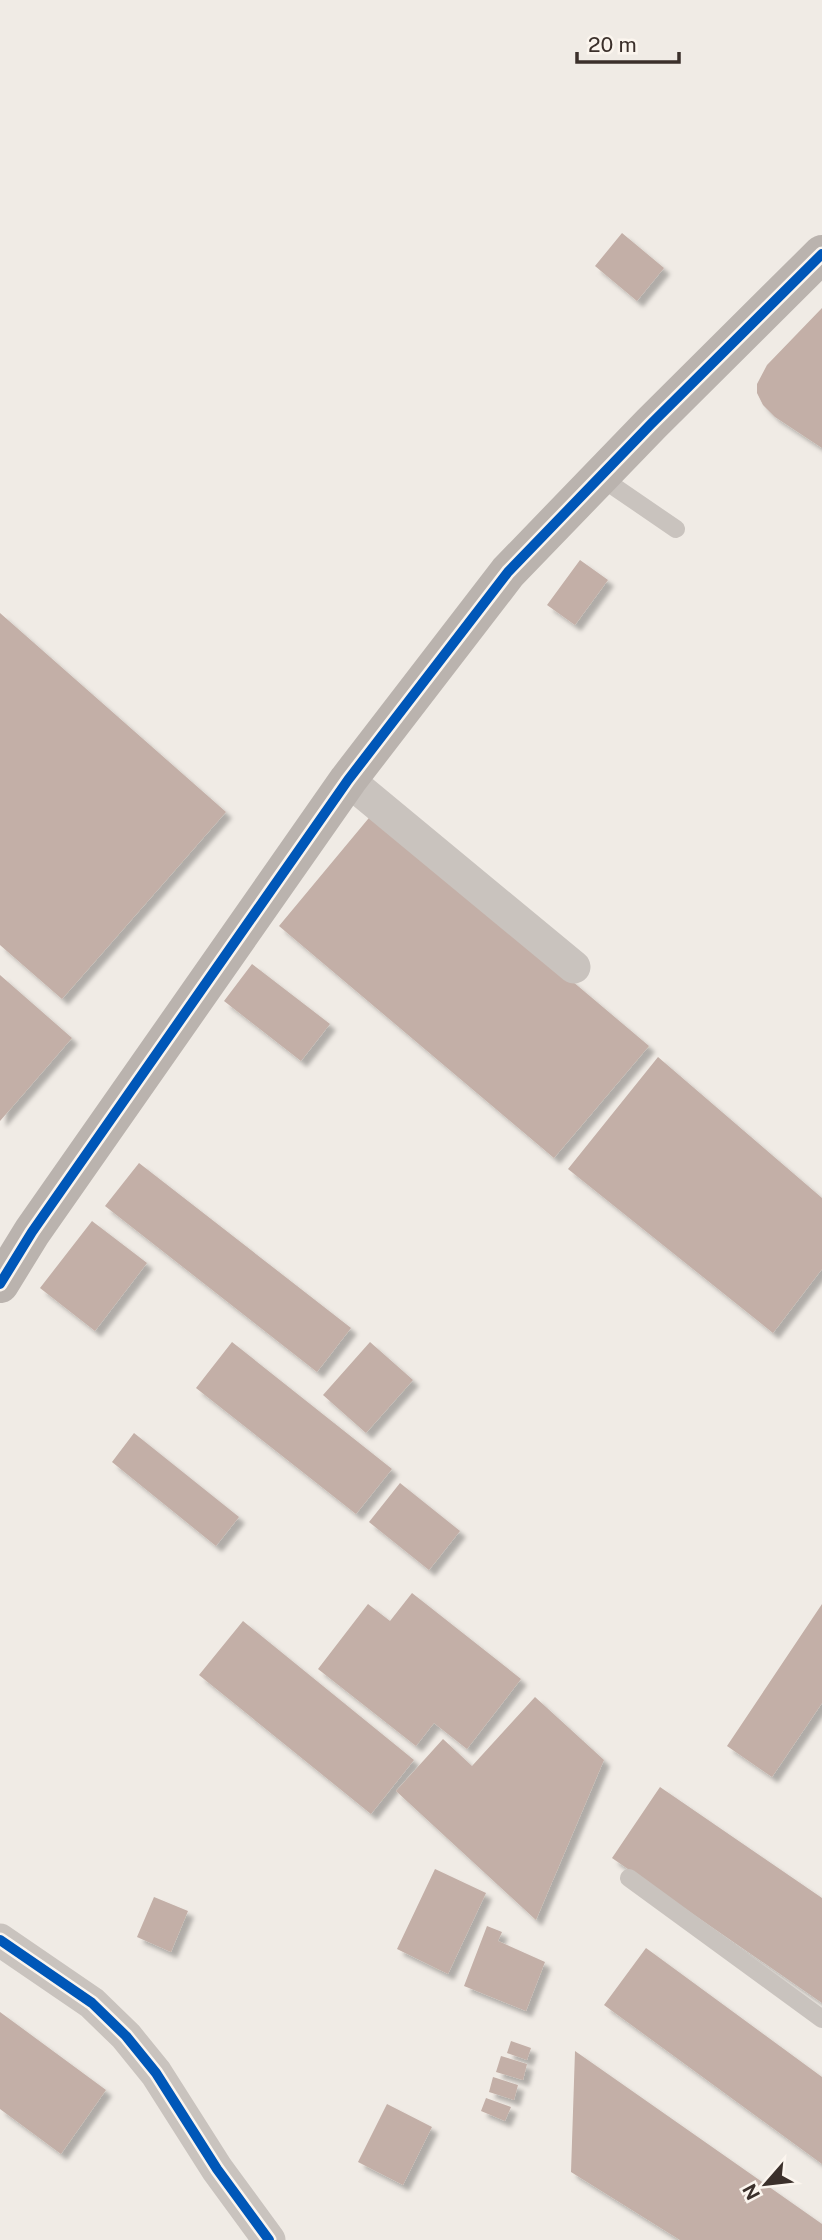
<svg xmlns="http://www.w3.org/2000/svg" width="822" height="2240" font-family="'Public Sans',sans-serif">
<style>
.building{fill:#c3afa7;filter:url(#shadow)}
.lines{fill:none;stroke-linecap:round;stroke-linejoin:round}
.lane{stroke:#c9c3be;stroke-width:18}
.street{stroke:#c9c3be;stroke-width:33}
.secondary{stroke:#bab3ae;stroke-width:38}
.cycleway-casing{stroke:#fbf5ee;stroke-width:15}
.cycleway{stroke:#0057b8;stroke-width:10}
</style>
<defs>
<filter id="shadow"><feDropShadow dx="6" dy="6" stdDeviation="2" flood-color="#0004"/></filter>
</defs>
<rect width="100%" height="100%" fill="#f0ebe5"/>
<path class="building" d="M622,233L664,268L637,301L595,266Z
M822,308V448L775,417L763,405L757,393V384L767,365Z
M580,560L608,580L575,625L547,605Z
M0,613L226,812L62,999L0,945Z
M373,813L649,1046L554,1158L279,926Z
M252,964L330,1024L301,1061L224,1001Z
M0,975L72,1038L0,1121Z
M658,1057L822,1198V1269L773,1333L568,1169Z
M139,1163L351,1328L317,1372L105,1206Z
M92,1221L147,1263L95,1331L40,1288Z
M232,1342L392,1469L356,1514L196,1388Z
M370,1342L413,1380L366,1433L323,1395Z
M134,1433L239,1517L216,1546L112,1462Z
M400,1483L460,1531L429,1570L369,1522Z
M412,1593L521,1679L467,1749L434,1723L416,1746L318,1669L368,1604L390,1621Z
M822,1604V1703L772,1777L727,1746Z
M243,1621L414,1760L371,1814L199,1675Z
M535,1697L604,1760L536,1920L396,1791L443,1739L472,1766Z
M660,1787L822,1898V2003L612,1858Z
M435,1869L486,1893L448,1974L397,1949Z
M154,1897L188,1911L171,1952L137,1937Z
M487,1926L502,1932L498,1941L545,1962L526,2011L464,1986Z
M646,1948L822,2077V2164L604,2005Z
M0,2012L106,2090L61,2154L0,2109Z
M511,2041L531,2048L527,2060L507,2053Z
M575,2051L822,2224V2240H680L571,2172Z
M501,2056L527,2064L523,2080L496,2072Z
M493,2077L518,2085L514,2100L489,2092Z
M486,2098L511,2107L505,2121L481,2111Z
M387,2104L432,2127L403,2185L358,2162Z"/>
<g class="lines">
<path class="lane" d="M600,477L676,529
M629,1878L822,2019"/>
<path class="street" d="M348,780L574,967
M0,1940L92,2003L126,2036L156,2073L217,2169L269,2240"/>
<path class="secondary" d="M0,1284L32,1232L348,780L508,572L651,424L822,254"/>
<g class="cycleway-casing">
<path id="cycleway" d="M0,1284L32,1232L348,780L508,572L651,424L822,254
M0,1940L92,2003L126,2036L156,2073L217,2169L269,2240"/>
</g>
<use href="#cycleway" class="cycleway"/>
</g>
<g transform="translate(766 2184) rotate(242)" stroke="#fbf5ee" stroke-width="5" paint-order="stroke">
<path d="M0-5L12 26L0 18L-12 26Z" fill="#3b302b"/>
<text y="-10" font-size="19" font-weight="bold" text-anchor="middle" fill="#3b302b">N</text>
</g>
<path d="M577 52v10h102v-10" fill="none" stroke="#3b302b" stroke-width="3.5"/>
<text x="588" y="52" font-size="21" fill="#3b302b" stroke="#fbf5ee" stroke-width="5" paint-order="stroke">20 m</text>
</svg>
